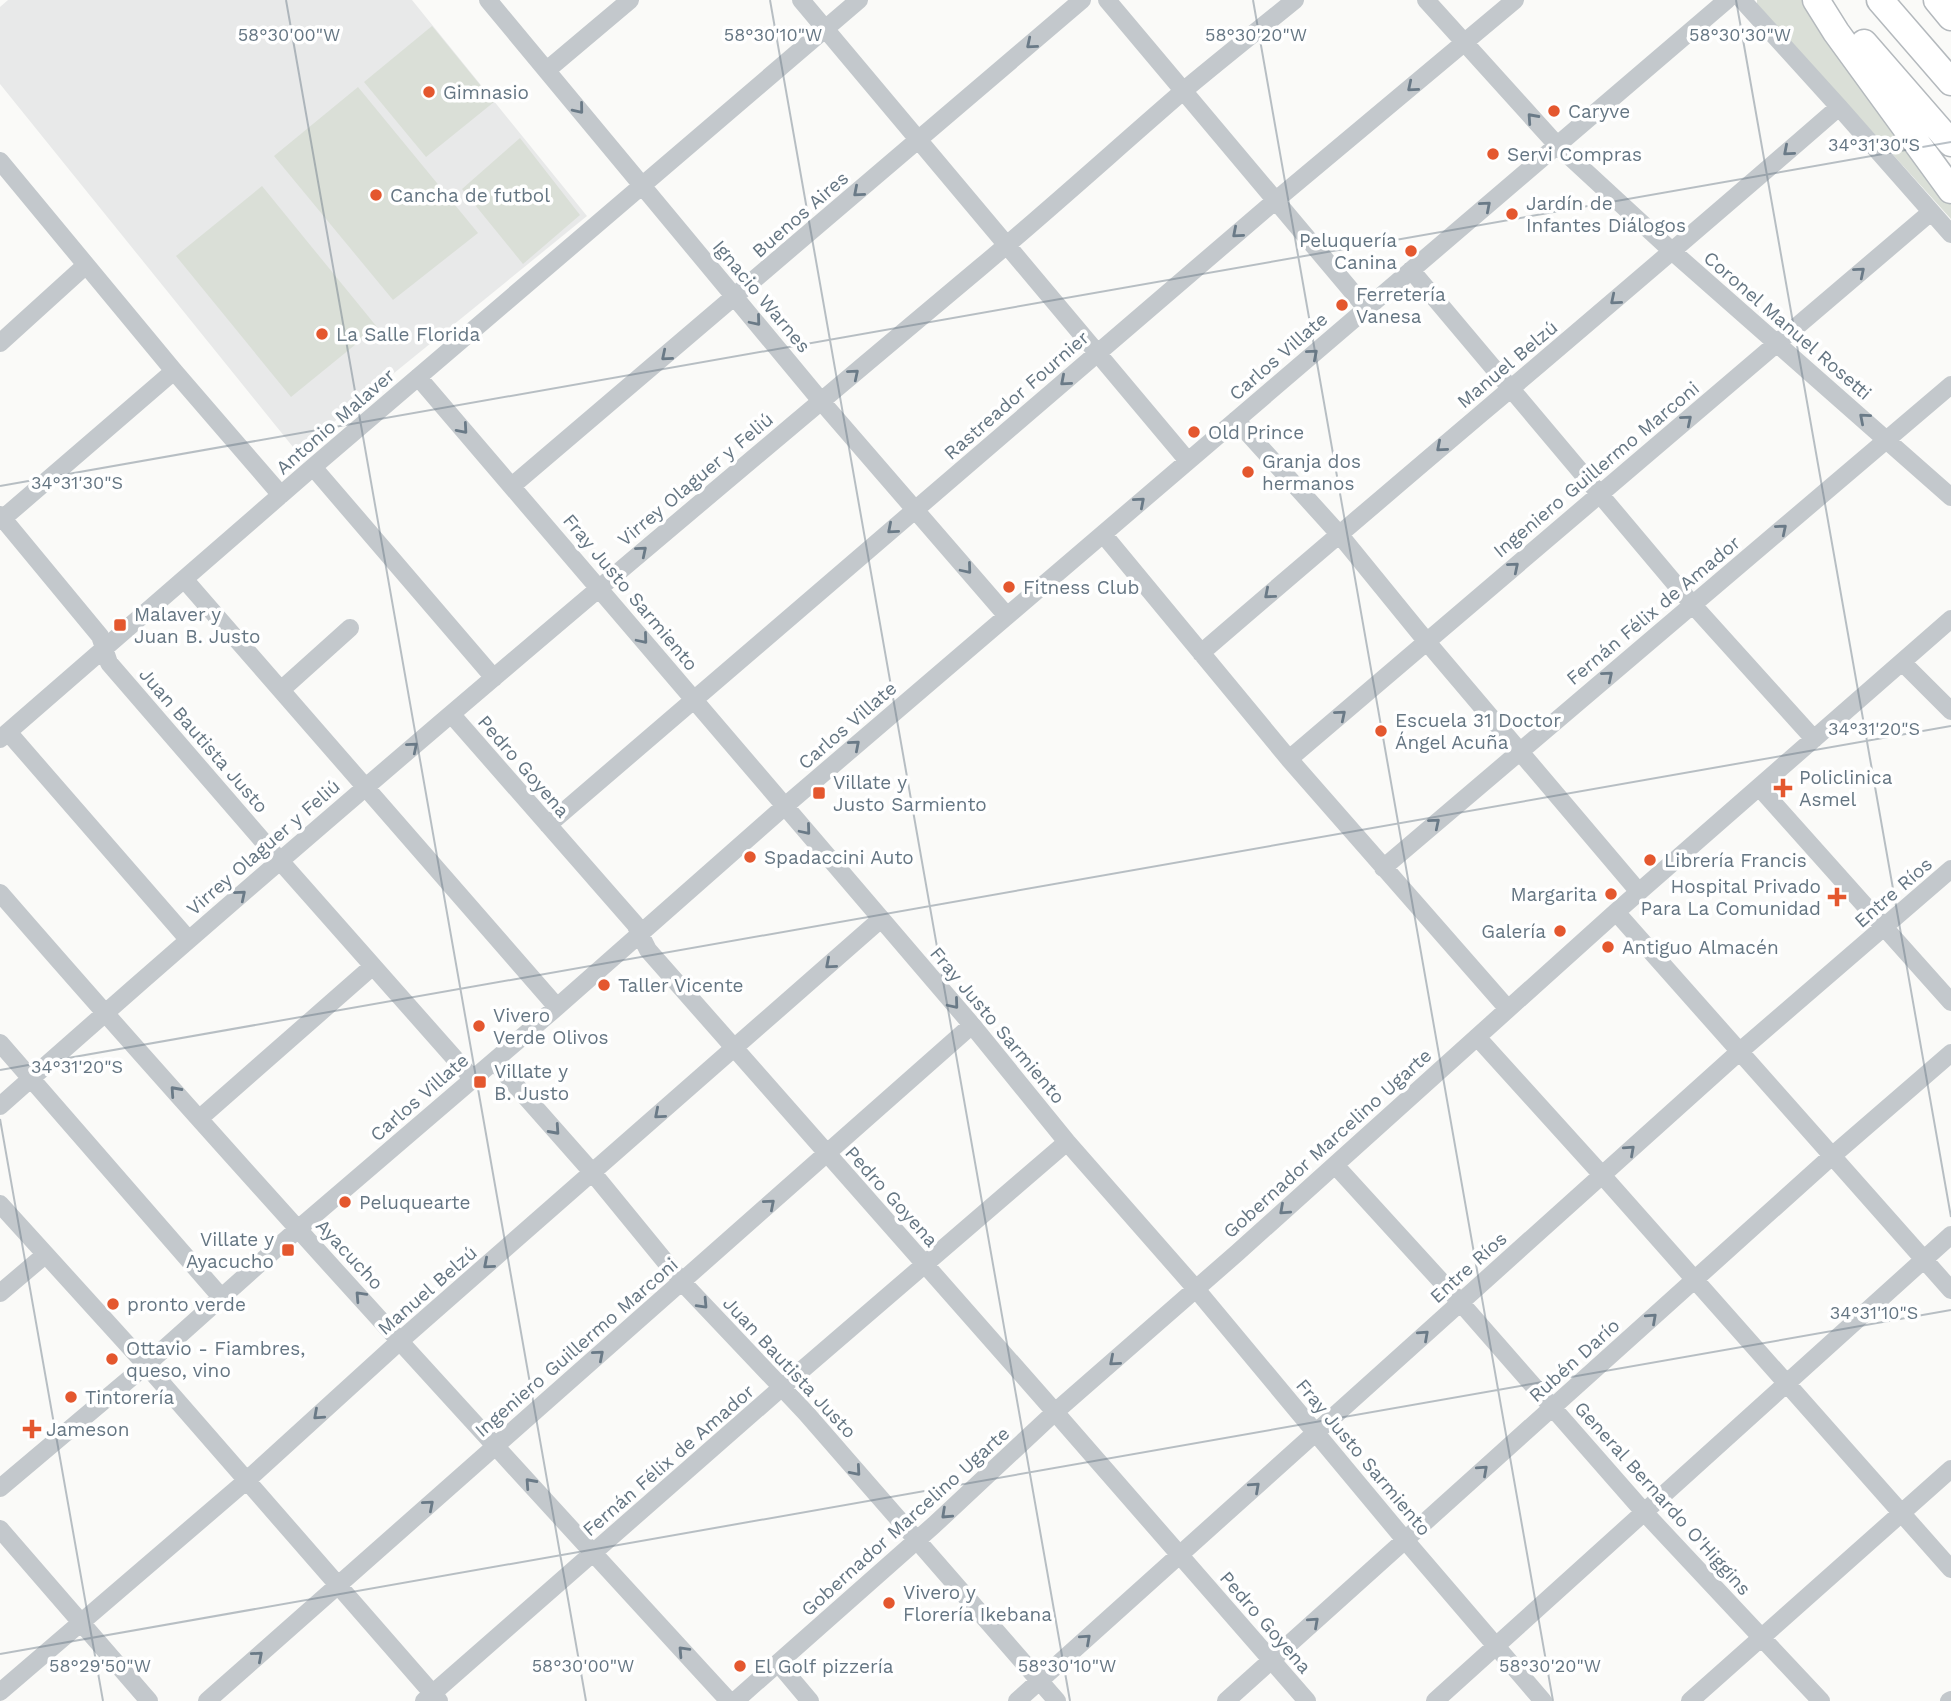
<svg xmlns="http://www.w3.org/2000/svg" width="1951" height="1701" font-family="'Work Sans',sans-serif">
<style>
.built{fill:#e8e9e9}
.green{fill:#dadfd7}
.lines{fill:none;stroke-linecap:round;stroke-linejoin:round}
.highway-casing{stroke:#b4b9bd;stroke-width:29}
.minor{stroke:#c3c8cc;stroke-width:18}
.highway{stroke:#fff;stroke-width:26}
.oneway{stroke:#6a7a87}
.ticks{fill:none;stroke:#657683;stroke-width:2;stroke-opacity:0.45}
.poi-dot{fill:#e4572e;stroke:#fff;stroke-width:2.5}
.labels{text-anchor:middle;stroke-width:7;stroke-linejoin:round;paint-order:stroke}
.poi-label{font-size:19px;fill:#657683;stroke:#fff;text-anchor:start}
.street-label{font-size:19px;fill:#657683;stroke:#fff}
.ticks-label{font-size:18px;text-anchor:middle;fill:#657683;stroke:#fff;stroke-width:7;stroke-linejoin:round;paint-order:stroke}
</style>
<rect width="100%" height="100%" fill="#fafaf8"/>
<path class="built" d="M8,0H412L587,216L297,452L0,84V7Z"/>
<path class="green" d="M1757,0H1803L1951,205V219L1757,4Z
M432,26L494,102L426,157L364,82Z
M358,87L478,233L393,300L274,156Z
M520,138L580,215L523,264L462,189Z
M262,186L377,327L291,397L176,256Z"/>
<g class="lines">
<g class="highway-casing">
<path id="highway" d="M1816,0L1836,32L1951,190
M1880,0L1951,82
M1937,0L1951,17
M1864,43L1951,143"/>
</g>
<path class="minor" d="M488,0L821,401L1007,616
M801,0L1188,461
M1107,0L1366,308
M1426,0L1557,145L1673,252L1951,497
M1742,0L1839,107L1951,234
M547,70L630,0
M0,161L174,371L281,495
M1411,270L1693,605L1814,739
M0,343L86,265
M418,377L972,1025L1067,1142L1196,1289L1405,1540L1543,1701
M1236,420L1339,534L1427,642L1639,892
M313,467L494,678
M512,486L1082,0
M0,515L100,636L109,663L281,862L472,1078
M0,521L174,371
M1103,534L1289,759L1508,1009
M184,579L557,1007
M1201,653C1413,470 1628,291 1839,107
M1902,662L1951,711
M281,690L350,628
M452,715L635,924L648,950L1055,1412L1307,1701
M8,732L188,939
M0,739L313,467L859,0
M1289,759L1931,212
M1759,787L1951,1002
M548,825L1276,200L1515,0
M1383,868L1951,385
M0,893C238,1167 484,1434 729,1701
M1616,912L1951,1290
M1477,1037L1602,1175L1951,1569
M0,1043L221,1297
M494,1061L592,1172L682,1282L806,1413L1057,1701
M0,1106C322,820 652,543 982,266C1050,209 1115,150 1182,92C1219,61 1257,31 1295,0
M200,1118L373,966
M1335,1165L1460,1302L1644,1512L1821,1701
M0,1204L146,1365L439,1701
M0,1293L45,1255
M0,1488L146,1365L298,1229L557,1007L785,806L1727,0
M0,1529L149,1701
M778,1663L810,1701
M0,1692L246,1481L401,1340L881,919
M207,1701L972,1025
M424,1701L781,1388L1067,1142
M735,1701L934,1525L1055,1412L1237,1253L1616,912L1951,619
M1017,1701L1739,1052L1951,869
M1226,1701L1832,1156L1951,1053
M1435,1701L1951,1235
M1690,1701L1951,1469
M1949,1701L1951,1700"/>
<use href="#highway" class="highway"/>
</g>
<defs><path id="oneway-chevron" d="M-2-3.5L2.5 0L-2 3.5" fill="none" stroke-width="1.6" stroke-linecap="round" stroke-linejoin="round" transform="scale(1.75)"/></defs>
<g class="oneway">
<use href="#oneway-chevron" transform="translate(1031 44) rotate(140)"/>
<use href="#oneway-chevron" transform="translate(1412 87) rotate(140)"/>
<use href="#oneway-chevron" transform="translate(579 109) rotate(51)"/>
<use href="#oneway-chevron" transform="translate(1532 118) rotate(-132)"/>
<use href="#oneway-chevron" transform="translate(1788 151) rotate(139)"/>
<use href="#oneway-chevron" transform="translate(858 192) rotate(139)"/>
<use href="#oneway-chevron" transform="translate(1486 206) rotate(-41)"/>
<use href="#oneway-chevron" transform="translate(1237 233) rotate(139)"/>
<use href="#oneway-chevron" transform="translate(1860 272) rotate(-40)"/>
<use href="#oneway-chevron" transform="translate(1615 300) rotate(140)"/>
<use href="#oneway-chevron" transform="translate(756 321) rotate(50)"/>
<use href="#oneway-chevron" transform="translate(1313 354) rotate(-41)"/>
<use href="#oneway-chevron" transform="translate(666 356) rotate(140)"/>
<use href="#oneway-chevron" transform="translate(854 374) rotate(-40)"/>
<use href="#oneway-chevron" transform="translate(1065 381) rotate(139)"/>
<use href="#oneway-chevron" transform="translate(1864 418) rotate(-139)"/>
<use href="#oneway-chevron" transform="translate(1687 420) rotate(-40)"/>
<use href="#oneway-chevron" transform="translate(463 429) rotate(49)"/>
<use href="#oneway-chevron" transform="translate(1441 447) rotate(139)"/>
<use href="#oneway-chevron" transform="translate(1140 502) rotate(-41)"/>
<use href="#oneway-chevron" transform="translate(892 529) rotate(139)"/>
<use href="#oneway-chevron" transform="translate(1782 529) rotate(-40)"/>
<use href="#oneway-chevron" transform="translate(642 551) rotate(-40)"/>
<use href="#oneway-chevron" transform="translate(1514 567) rotate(-40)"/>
<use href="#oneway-chevron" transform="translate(967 569) rotate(50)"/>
<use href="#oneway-chevron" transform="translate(1269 594) rotate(139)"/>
<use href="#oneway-chevron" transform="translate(643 639) rotate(50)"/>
<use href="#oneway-chevron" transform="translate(1608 676) rotate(-40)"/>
<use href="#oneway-chevron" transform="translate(1341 715) rotate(-40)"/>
<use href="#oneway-chevron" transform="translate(855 745) rotate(-41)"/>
<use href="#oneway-chevron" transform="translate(413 747) rotate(-40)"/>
<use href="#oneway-chevron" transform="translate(1435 823) rotate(-40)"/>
<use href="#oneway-chevron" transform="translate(806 830) rotate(50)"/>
<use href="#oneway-chevron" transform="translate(241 895) rotate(-40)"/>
<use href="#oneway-chevron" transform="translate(830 964) rotate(139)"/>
<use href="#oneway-chevron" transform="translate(954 1004) rotate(50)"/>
<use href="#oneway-chevron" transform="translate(175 1091) rotate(-132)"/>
<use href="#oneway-chevron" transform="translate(659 1114) rotate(139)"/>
<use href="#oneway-chevron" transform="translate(555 1130) rotate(48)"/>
<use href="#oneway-chevron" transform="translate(1630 1150) rotate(-42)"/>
<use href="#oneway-chevron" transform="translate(770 1204) rotate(-41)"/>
<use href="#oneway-chevron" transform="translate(1284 1210) rotate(138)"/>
<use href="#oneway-chevron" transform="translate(488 1264) rotate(139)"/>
<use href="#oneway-chevron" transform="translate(360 1296) rotate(-133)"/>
<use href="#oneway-chevron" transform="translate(703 1304) rotate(47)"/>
<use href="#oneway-chevron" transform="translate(1652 1318) rotate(-42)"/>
<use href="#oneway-chevron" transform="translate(1424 1335) rotate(-42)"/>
<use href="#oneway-chevron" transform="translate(599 1355) rotate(-41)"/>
<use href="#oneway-chevron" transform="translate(1114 1361) rotate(139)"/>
<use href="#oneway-chevron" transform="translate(318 1415) rotate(138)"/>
<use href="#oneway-chevron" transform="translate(1483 1470) rotate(-42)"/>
<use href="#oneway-chevron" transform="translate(856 1471) rotate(49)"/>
<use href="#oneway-chevron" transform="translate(530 1483) rotate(-132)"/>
<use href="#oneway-chevron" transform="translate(1255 1487) rotate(-42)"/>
<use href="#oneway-chevron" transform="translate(429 1505) rotate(-41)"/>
<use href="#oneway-chevron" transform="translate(946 1514) rotate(137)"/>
<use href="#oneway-chevron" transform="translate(1314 1622) rotate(-42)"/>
<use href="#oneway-chevron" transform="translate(1086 1639) rotate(-42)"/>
<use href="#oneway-chevron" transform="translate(683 1651) rotate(-133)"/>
<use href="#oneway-chevron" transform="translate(258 1656) rotate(-41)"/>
</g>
<path class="ticks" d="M286,0L586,1701M770,0L1070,1701M1253,0L1553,1701M1736,0L1951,1217M0,486L1951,142M0,1070L1951,726M0,1119L103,1701M0,1654L1951,1310"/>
<g class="poi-dot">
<circle cx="429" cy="92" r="7"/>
<circle cx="1554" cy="111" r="7"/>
<circle cx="1493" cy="154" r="7"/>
<circle cx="376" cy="195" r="7"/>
<circle cx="1512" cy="214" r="7"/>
<circle cx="1411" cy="251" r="7"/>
<circle cx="1342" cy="305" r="7"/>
<circle cx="322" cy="334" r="7"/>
<circle cx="1194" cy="432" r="7"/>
<circle cx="1248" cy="472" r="7"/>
<circle cx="1009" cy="587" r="7"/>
<rect x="113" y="618" width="14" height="14" rx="3.5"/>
<circle cx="1381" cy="731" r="7"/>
<path d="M1779.5 777.5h7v7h7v7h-7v7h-7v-7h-7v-7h7z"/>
<rect x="812" y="786" width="14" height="14" rx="3.5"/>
<circle cx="750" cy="857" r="7"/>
<circle cx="1650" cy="860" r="7"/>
<circle cx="1611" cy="894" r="7"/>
<path d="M1833.5 886.5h7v7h7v7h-7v7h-7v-7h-7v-7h7z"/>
<circle cx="1560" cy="931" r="7"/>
<circle cx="1608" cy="947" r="7"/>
<circle cx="604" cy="985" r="7"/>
<circle cx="479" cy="1026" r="7"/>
<rect x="473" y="1075" width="14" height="14" rx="3.5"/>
<circle cx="345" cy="1202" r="7"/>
<rect x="281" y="1243" width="14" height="14" rx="3.5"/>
<circle cx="113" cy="1304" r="7"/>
<circle cx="112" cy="1359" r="7"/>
<circle cx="71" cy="1397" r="7"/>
<path d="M28.5 1418.5h7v7h7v7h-7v7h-7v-7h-7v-7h7z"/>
<circle cx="889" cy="1603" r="7"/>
<circle cx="740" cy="1666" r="7"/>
</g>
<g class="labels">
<g class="poi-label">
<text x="443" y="99">Gimnasio</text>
<text x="1568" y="118">Caryve</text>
<text x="1507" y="161">Servi Compras</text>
<text x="390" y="202">Cancha de futbol</text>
<text x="1526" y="210">Jardín de<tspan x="1526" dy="22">Infantes Diálogos</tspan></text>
<text x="1397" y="247" text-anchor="end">Peluquería<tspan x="1397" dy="22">Canina</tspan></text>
<text x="1356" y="301">Ferretería<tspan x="1356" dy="22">Vanesa</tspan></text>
<text x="336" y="341">La Salle Florida</text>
<text x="1208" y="439">Old Prince</text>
<text x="1262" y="468">Granja dos<tspan x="1262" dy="22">hermanos</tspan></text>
<text x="1023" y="594">Fitness Club</text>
<text x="134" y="621">Malaver y<tspan x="134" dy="22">Juan B. Justo</tspan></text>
<text x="1395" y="727">Escuela 31 Doctor<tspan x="1395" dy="22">Ángel Acuña</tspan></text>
<text x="1799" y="784">Policlinica<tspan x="1799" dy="22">Asmel</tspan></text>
<text x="833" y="789">Villate y<tspan x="833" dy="22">Justo Sarmiento</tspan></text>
<text x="764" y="864">Spadaccini Auto</text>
<text x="1664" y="867">Librería Francis</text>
<text x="1821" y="893" text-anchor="end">Hospital Privado<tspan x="1821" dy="22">Para La Comunidad</tspan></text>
<text x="1597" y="901" text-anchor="end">Margarita</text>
<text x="1546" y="938" text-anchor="end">Galería</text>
<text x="1622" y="954">Antiguo Almacén</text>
<text x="618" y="992">Taller Vicente</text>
<text x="493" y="1022">Vivero<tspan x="493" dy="22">Verde Olivos</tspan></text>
<text x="494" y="1078">Villate y<tspan x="494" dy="22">B. Justo</tspan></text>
<text x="359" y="1209">Peluquearte</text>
<text x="274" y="1246" text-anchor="end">Villate y<tspan x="274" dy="22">Ayacucho</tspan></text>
<text x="127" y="1311">pronto verde</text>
<text x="126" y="1355">Ottavio - Fiambres,<tspan x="126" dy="22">queso, vino</tspan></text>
<text x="85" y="1404">Tintorería</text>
<text x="46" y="1436">Jameson</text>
<text x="903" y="1599">Vivero y<tspan x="903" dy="22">Florería Ikebana</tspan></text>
<text x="754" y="1673">El Golf pizzería</text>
</g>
<g class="street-label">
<text transform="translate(800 214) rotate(-41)" y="7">Buenos Aires</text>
<text transform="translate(762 296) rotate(50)" y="7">Ignacio Warnes</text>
<text transform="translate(1788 325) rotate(41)" y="7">Coronel Manuel Rosetti</text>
<text transform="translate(1278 356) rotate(-41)" y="7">Carlos Villate</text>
<text transform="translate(1507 364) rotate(-40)" y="7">Manuel Belzú</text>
<text transform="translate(1016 395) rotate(-41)" y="7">Rastreador Fournier</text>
<text transform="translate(335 421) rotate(-41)" y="7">Antonio Malaver</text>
<text transform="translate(1596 469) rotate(-40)" y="7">Ingeniero Guillermo Marconi</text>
<text transform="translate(695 479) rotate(-40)" y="7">Virrey Olaguer y Feliú</text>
<text transform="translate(631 592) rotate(50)" y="7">Fray Justo Sarmiento</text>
<text transform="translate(1653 610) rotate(-40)" y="7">Fernán Félix de Amador</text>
<text transform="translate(847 725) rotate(-41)" y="7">Carlos Villate</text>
<text transform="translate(204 740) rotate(49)" y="7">Juan Bautista Justo</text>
<text transform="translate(524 766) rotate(49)" y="7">Pedro Goyena</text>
<text transform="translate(263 847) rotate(-41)" y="7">Virrey Olaguer y Feliú</text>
<text transform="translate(1893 892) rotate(-41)" y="7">Entre Ríos</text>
<text transform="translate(998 1025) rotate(50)" y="7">Fray Justo Sarmiento</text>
<text transform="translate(419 1097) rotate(-41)" y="7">Carlos Villate</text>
<text transform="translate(1327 1143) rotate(-42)" y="7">Gobernador Marcelino Ugarte</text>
<text transform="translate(892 1196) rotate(48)" y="7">Pedro Goyena</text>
<text transform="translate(350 1254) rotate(47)" y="7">Ayacucho</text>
<text transform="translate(1468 1267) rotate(-42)" y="7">Entre Ríos</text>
<text transform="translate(427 1290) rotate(-41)" y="7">Manuel Belzú</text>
<text transform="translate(576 1347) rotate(-41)" y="7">Ingeniero Guillermo Marconi</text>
<text transform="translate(1574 1360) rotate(-42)" y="7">Rubén Darío</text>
<text transform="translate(790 1367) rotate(47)" y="7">Juan Bautista Justo</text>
<text transform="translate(1364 1457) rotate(50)" y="7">Fray Justo Sarmiento</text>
<text transform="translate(668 1460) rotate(-41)" y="7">Fernán Félix de Amador</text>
<text transform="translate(1663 1498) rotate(48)" y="7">General Bernardo O'Higgins</text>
<text transform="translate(905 1521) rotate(-42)" y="7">Gobernador Marcelino Ugarte</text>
<text transform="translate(1266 1622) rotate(49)" y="7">Pedro Goyena</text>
</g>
</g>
<g class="ticks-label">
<text x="289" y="41">58°30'00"W</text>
<text x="773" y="41">58°30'10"W</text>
<text x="1256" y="41">58°30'20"W</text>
<text x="1740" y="41">58°30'30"W</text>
<text x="1874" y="151">34°31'30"S</text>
<text x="77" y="489">34°31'30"S</text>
<text x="1874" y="735">34°31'20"S</text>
<text x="77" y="1073">34°31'20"S</text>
<text x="1874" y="1319">34°31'10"S</text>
<text x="100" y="1672">58°29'50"W</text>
<text x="583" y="1672">58°30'00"W</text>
<text x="1067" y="1672">58°30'10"W</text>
<text x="1550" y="1672">58°30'20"W</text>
</g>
</svg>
